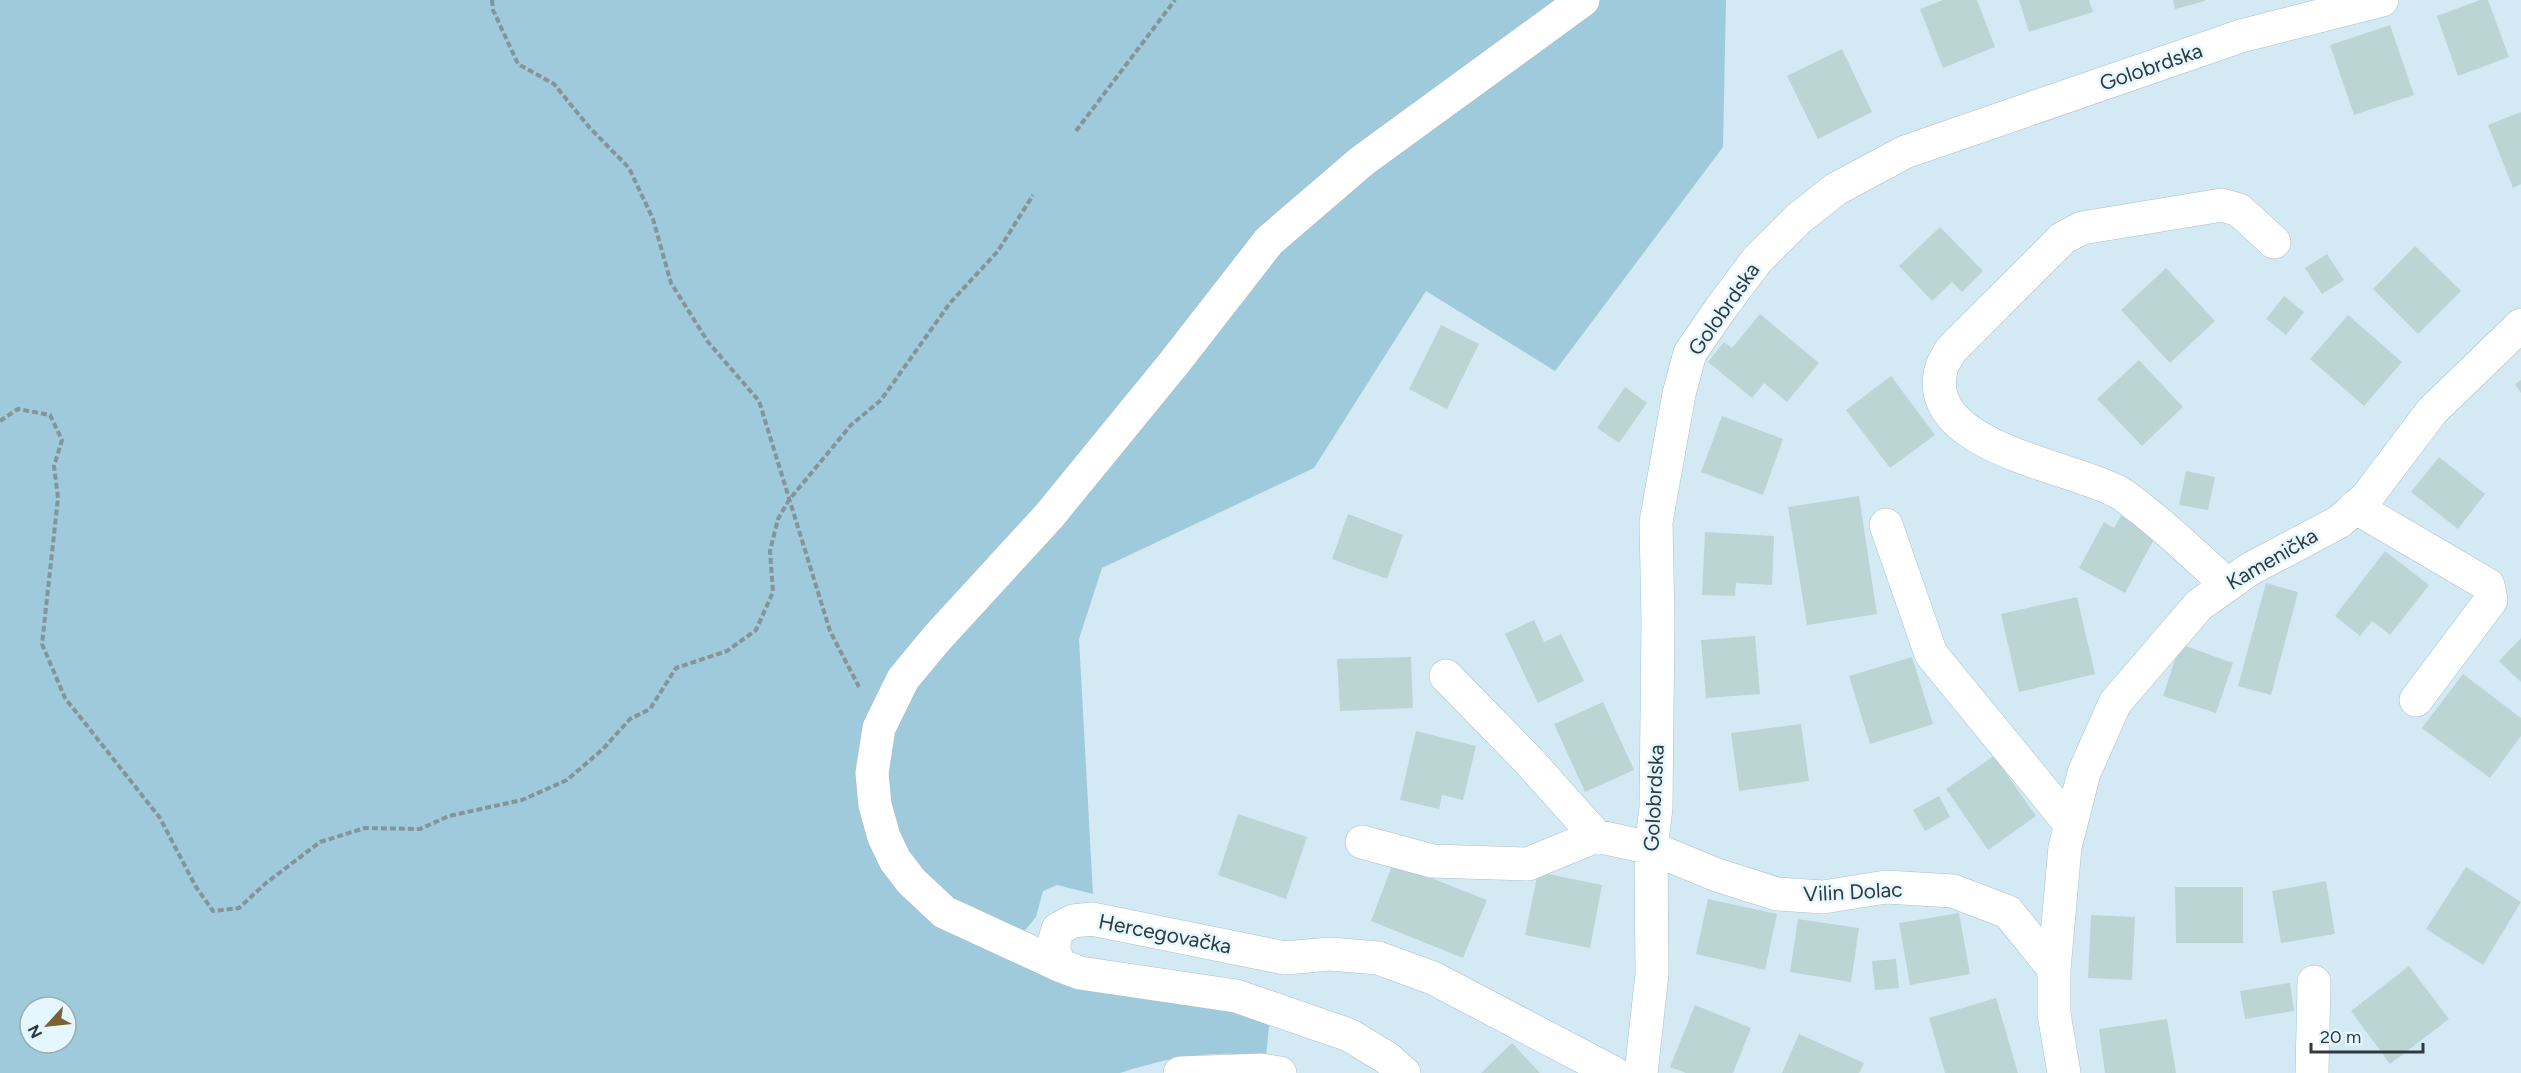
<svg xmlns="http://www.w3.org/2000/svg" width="2521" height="1073" font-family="Figtree,sans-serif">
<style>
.green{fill:#9fcadc;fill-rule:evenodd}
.building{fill:#bbd5d5}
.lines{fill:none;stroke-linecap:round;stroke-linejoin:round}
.minor-casing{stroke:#a9c0ca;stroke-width:34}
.path{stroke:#83949b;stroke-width:4;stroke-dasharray:6 3;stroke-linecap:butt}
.minor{stroke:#fff;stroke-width:33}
.labels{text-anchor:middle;stroke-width:5;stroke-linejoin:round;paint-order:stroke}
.street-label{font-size:21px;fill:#30393d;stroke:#e4f7ff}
</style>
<rect width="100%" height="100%" fill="#d3eaf5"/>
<path class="green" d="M0,0H1574L1359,157L933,634L868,773L938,923L1270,1017L1266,1056C1212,1050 1172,1056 1120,1073H0ZM30,1007H66V1043H30Z
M1592,0H1726L1723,147L1555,371L1426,291L1314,468L1102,568L1079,639L1093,894L1057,885L1043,891L1036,917L1022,934L1004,933L915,878L877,774L907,681L1272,244Z"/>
<path class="building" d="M1943,0H1977L1995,47L1943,68L1920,9Z
M2019,0H2089L2093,12L2029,32Z
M2173,0H2205V1L2175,9Z
M2480,0H2488L2509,57L2458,76L2437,16Z
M2390,25L2414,95L2354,115L2330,45Z
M1842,49L1872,112L1818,139L1787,76Z
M2521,112V184L2513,188L2488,125Z
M1940,227L1983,271L1962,292L1952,282L1932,301L1899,266Z
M2415,246L2461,291L2418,334L2373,289Z
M2327,254L2344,280L2322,294L2305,268Z
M2166,268L2215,321L2170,363L2121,310Z
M2284,296L2304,312L2286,335L2266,319Z
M1760,314L1819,363L1787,402L1764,383L1752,398L1708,362L1724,342L1732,348Z
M2348,315L2402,362L2364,406L2310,359Z
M1441,325L1479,344L1447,409L1409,389Z
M2139,360L2183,407L2142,446L2097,399Z
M1891,376L1935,435L1890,468L1846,410Z
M2521,380V393L2515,384Z
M1625,387L1647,403L1619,443L1597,428Z
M1722,416L1783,439L1763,495L1701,472Z
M2439,457L2485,494L2458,529L2411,492Z
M2186,471L2215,477L2208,510L2179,505Z
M1859,496L1877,614L1807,625L1788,507Z
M2124,511L2159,530L2125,593L2079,568L2104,522L2114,528Z
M1348,514L1403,535L1387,579L1332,559Z
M1705,532L1774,536L1772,585L1736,583L1735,596L1702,595Z
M2385,551L2429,585L2390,635L2372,621L2360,636L2335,616Z
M2266,583L2298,592L2271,695L2238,686Z
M2077,597L2095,674L2019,692L2001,614Z
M1534,620L1544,642L1561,634L1584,681L1538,703L1505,634Z
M1755,636L1760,694L1706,698L1701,640Z
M2521,638V682L2499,661Z
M2180,644L2233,663L2216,713L2163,696Z
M1411,657L1413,708L1340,711L1337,659Z
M1912,657L1933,724L1870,744L1849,676Z
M2463,674L2521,718V736L2490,778L2422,728Z
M1603,702L1634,770L1585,792L1554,724Z
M1801,724L1809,781L1739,791L1731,733Z
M1416,731L1476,746L1463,800L1442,795L1439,809L1400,800Z
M1994,756L2036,816L1988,850L1946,789Z
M1939,796L1950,817L1925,831L1913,810Z
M1238,814L1307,837L1286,899L1218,875Z
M1393,863L1487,900L1463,958L1371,921Z
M2466,867L2521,902L2483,965L2426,929Z
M1538,872L1602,885L1590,948L1525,935Z
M2326,881L2335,934L2281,943L2272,891Z
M2175,887H2243V943H2176Z
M1708,899L1777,914L1765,970L1696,954Z
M1959,913L1970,974L1910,985L1899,923Z
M2091,915L2135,917L2132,980L2088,978Z
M1798,919L1859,928L1851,982L1790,972Z
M1896,959L1899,988L1875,990L1872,961Z
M2409,966L2449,1019L2390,1064L2351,1011Z
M2290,983L2294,1011L2245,1019L2240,991Z
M1996,998L2018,1073H1945L1929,1018Z
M1695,1005L1751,1028L1733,1073H1686L1670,1067Z
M2167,1019L2176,1073H2105L2099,1029Z
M1799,1034L1864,1063L1859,1073H1782Z
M1512,1043L1540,1073H1481Z"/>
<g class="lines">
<g class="minor-casing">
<path id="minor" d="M2355,507L2488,585L2491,600L2416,700
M1886,525L1931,654L2071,825
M2226,584C2198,558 2171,532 2140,508C2133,503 2126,496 2118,492C2072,466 1922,448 1941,370C1942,363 1948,356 1951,350L2063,238L2082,228L2222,205L2239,210L2274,242
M1446,676L1529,761L1596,836
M1362,842L1432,861L1528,864L1596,836L1651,848L1717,875L1777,894L1823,897L1886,887L1953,891L2008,912L2054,969V1014L2064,1073
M1059,965L944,912L911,881L895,860L884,837L875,805L872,773L879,728L903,679L937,638L1049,516L1174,363L1269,241L1362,161L1583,0
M2054,969L2065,847L2084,773L2115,703L2199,605L2250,569L2339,522L2367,497L2432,411L2521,325
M1180,1073L1261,1070L1280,1073
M1404,1073L1387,1058L1349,1035L1236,996L1080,973L1059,965L1053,947L1058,929L1073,921L1092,919L1285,958L1330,954L1378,958L1433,978L1614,1073
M1641,1073L1652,974L1651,848L1656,808L1658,621L1656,522L1679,394L1690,353L1721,308L1757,260L1798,219L1836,189L1905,152L2241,36L2382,0
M2312,1073L2314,982"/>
</g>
<path class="path" d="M492,0L493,10L518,64L554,84L589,127L629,168L653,219L671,283L708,342L759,401L830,631L859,687
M1076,131L1175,0
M0,421L18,409L50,415L62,440L54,466L58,498L42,644L65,698L160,818L196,887L213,911L239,908L266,883L320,842L365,828L420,829L449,816L522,800L567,780L603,749L630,719L650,709L676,668L727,651L756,630L773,592L770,551L778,519L789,500L851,425L881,400L950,303L998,251L1033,195"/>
<use href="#minor" class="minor"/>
</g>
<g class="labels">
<g class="street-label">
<text transform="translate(2151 67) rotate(-19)" y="7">Golobrdska</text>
<text transform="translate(1724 309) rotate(-55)" y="7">Golobrdska</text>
<text transform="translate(2272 559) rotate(-30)" y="7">Kamenička</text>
<text transform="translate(1654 798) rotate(-87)" y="7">Golobrdska</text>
<text transform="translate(1853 892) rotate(-3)" y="7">Vilin Dolac</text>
<text transform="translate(1165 934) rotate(11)" y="7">Hercegovačka</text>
</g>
</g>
<g transform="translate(48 1025) rotate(243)"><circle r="28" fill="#e4f7ff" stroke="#9cabb1" stroke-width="1.5"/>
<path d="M0-4.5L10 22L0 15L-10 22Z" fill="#7a6233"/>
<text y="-9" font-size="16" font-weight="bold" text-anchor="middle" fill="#30393d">N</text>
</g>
<path d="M2311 1043v9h112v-9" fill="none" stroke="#30393d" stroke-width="3"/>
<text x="2320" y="1043" font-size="18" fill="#30393d" stroke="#e4f7ff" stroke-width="4.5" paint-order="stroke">20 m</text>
</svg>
